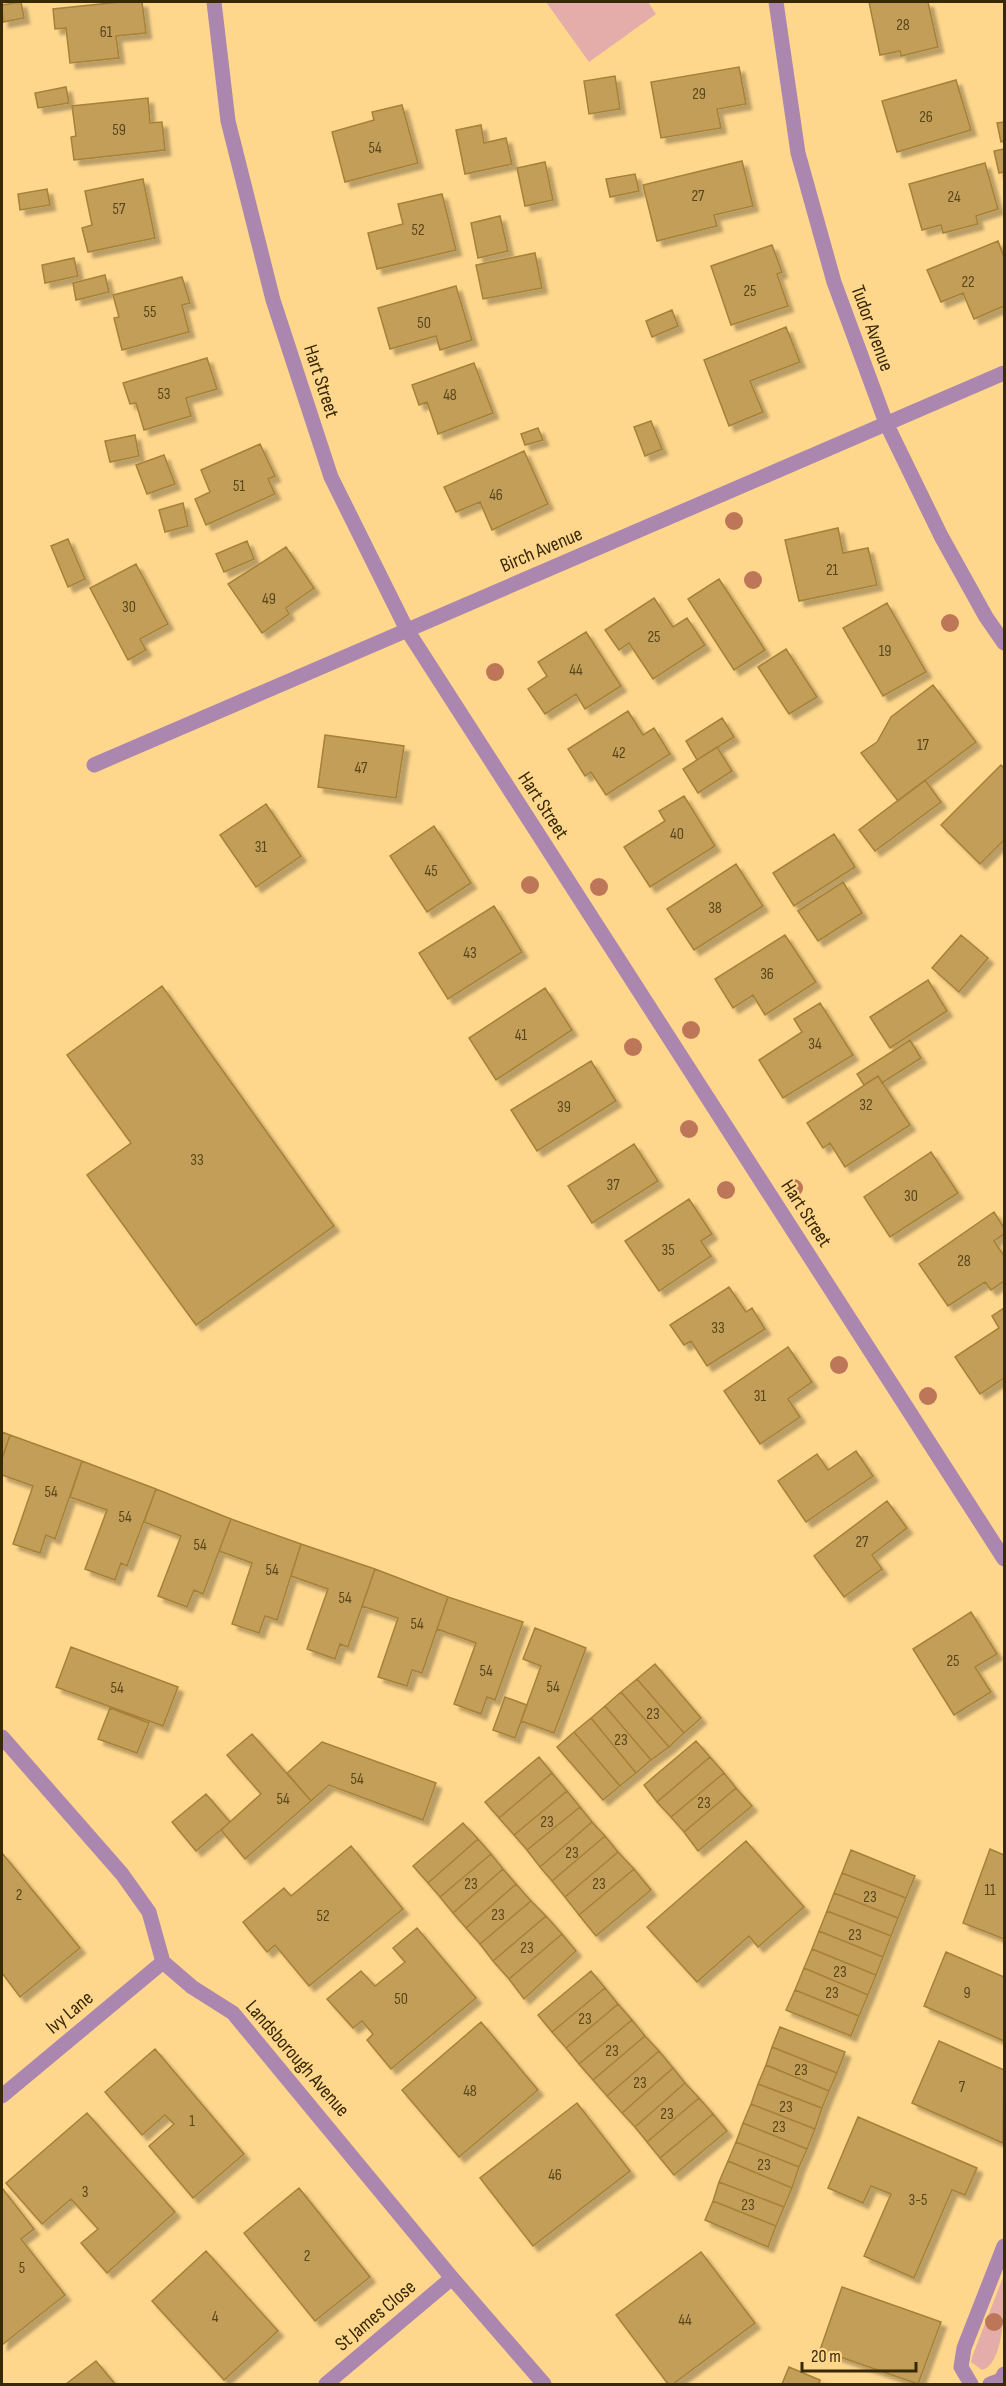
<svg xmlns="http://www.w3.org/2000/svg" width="1006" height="2386" font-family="'Sofia Sans Condensed',sans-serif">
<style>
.green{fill:#e5adaa}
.building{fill:#c29e58;stroke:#a68137;stroke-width:1.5;filter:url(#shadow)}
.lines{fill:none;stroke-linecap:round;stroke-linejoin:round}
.street{stroke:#ab87b0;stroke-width:15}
.tree{fill:#bd7758}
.labels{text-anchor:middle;stroke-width:4.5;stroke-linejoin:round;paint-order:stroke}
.number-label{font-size:16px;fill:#5a461c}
.street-label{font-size:20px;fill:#372808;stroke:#fed78d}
</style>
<defs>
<filter id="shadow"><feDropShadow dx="5.5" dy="5.5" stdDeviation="1.5" flood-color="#0004"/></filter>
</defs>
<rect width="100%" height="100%" fill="#fed78d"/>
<path class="green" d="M546,2H648L656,14L589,62Z
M1004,2275C1005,2295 1006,2364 982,2370L971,2362L972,2357Z"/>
<path class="building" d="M21,2L24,18L3,22L2,5Z
M120,2H142L146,33L116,36L119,58L70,63L66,28L55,29L53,9Z
M869,2H928L938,47L901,56L900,51L880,55Z
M739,67L746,104L717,109L721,128L661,138L651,82Z
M615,76L620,109L589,114L584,81Z
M956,80L971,130L897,152L882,101Z
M66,87L69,103L38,108L35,93Z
M148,98L150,123L162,122L165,150L74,160L71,137L76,136L72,106Z
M402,105L418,163L345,182L332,132L374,120L372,112Z
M1004,122V141L1001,142L997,123Z
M481,125L484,143L506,138L512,164L465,174L456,130Z
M1004,149V172L999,173L994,151Z
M742,161L753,206L714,215L717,226L657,241L643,185Z
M545,162L553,200L525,206L517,168Z
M985,163L998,209L976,216L978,224L943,233L941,225L922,230L909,184Z
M635,174L639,191L610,197L606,179Z
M143,179L155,238L88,252L82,228L92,225L85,191Z
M47,189L50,205L20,210L18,194Z
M442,194L456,250L377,269L368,233L403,224L398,204Z
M500,216L508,251L478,258L471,223Z
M998,241L1004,257V306L974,319L963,293L941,302L927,270Z
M772,245L782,272L777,274L788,306L731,325L711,266Z
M535,253L542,288L483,299L476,265Z
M74,258L78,276L45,283L42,265Z
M105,275L109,292L76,300L73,283Z
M182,277L190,303L182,305L189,332L122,350L114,318L119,317L113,295Z
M456,286L472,340L440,350L436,336L390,349L378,308Z
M672,310L678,326L652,337L646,321Z
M786,327L800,362L750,381L763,412L729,426L704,360Z
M207,358L217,389L186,398L191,416L144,430L136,403L130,404L123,383Z
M474,363L493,413L438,434L427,402L419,405L412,385Z
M651,421L662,449L645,456L634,427Z
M538,428L543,440L525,445L521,434Z
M135,435L139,456L110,462L105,441Z
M260,444L275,476L268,479L275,494L206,525L195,499L210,492L201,470Z
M524,451L548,504L492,530L480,502L456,512L444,487Z
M164,455L175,484L147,494L136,465Z
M183,503L188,526L165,532L159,510Z
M838,528L843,553L868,548L877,585L799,601L785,540Z
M68,539L85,579L68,587L51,546Z
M247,541L254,559L224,572L216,554Z
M286,547L314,588L286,608L289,614L262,633L228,584Z
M136,564L168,624L140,639L146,650L128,660L90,588Z
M719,579L765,650L734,670L688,599Z
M654,598L673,627L687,618L705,645L653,679L629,643L619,650L605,630Z
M887,603L926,672L883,696L843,628Z
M586,632L621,686L585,709L576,694L545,714L528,689L547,676L538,662Z
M786,649L817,697L789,714L758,667Z
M933,685L976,742L898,801L861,753L877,742L891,717Z
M628,711L643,735L654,728L670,754L606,795L591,772L585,776L568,749Z
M722,718L734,737L697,760L686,741Z
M325,735L404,746L396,798L318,787Z
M717,747L732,771L698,793L683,769Z
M1001,765L1004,768V840L980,864L941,825Z
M925,780L941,802L875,851L859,830Z
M684,796L715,846L650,887L624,847L665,821L659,811Z
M266,804L301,856L256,887L220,835Z
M434,826L471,883L427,912L390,856Z
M834,834L855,867L794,906L773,873Z
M736,864L763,906L694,950L667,909Z
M843,882L862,913L818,941L798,911Z
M494,906L522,952L448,999L419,953Z
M785,935L816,982L765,1015L753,995L733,1008L715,979Z
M961,935L988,958L959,992L932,968Z
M928,980L947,1011L890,1048L870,1017Z
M162,986L334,1226L196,1325L87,1175L131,1143L67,1055Z
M545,988L572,1030L496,1080L469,1038Z
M820,1003L853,1055L783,1098L759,1060L802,1032L794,1019Z
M910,1040L921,1058L882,1083L878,1076L864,1085L857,1074Z
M591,1061L616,1101L537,1151L511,1110Z
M878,1076L910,1125L845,1167L830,1143L823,1148L807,1123Z
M634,1144L658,1181L592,1223L568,1186Z
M931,1152L958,1193L890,1237L864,1197Z
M689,1199L712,1234L701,1241L711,1256L659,1291L625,1241Z
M994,1212L1004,1228V1234L994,1241L1004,1256V1281L991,1290L985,1282L948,1306L919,1264Z
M729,1287L746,1312L752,1308L765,1329L707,1366L691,1341L684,1345L670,1325Z
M1004,1308V1378L980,1394L955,1357L999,1328L992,1316Z
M788,1347L812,1382L788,1399L800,1417L760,1444L724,1391Z
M2,1432L10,1435L2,1459Z
M10,1435L82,1461L55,1539L46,1535L40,1553L13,1544L33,1486L2,1475V1459Z
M856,1451L873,1476L806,1522L778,1481L817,1454L828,1470Z
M82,1461L156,1489L127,1566L121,1563L115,1580L85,1569L107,1510L70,1497Z
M156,1489L231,1519L203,1594L194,1590L187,1607L158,1596L181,1536L144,1522Z
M887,1501L907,1528L872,1555L882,1569L844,1597L814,1556Z
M231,1519L301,1544L277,1620L265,1616L259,1633L232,1624L252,1563L219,1551Z
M301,1544L375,1569L348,1647L340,1644L335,1659L307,1649L328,1589L291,1576Z
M375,1569L448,1597L422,1673L412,1670L407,1686L378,1677L398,1618L362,1606Z
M448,1597L523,1622L495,1700L487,1697L481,1714L454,1704L476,1643L437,1629Z
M971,1612L997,1654L975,1667L991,1692L954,1715L913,1649Z
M535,1628L586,1648L554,1733L521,1721L541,1666L523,1659Z
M71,1647L178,1687L163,1726L56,1687Z
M655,1664L701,1718L684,1733L637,1679Z
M637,1679L684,1733L669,1747L621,1692Z
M621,1692L669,1747L651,1760L605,1706Z
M505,1697L527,1705L515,1738L493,1730Z
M605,1706L651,1760L636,1773L591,1718Z
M110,1708L149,1723L137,1753L98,1739Z
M591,1718L636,1773L620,1786L574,1732Z
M574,1732L620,1786L603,1800L557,1747Z
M252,1734L311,1801L245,1859L221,1830L261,1794L227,1755Z
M696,1741L710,1757L657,1802L644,1785Z
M322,1742L436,1783L423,1820L329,1785L311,1801L287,1773Z
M539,1757L552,1773L499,1818L485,1802Z
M710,1757L724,1773L671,1817L657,1802Z
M552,1773L567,1791L514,1835L499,1818Z
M724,1773L736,1788L684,1832L671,1817Z
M736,1788L752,1806L698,1851L684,1832Z
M567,1791L580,1807L527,1850L514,1835Z
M206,1794L230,1822L196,1851L172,1822Z
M580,1807L592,1822L540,1867L527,1850Z
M592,1822L605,1836L552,1881L540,1867Z
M463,1823L478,1839L428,1883L413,1866Z
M605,1836L618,1852L565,1897L552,1881Z
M478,1839L491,1854L440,1897L428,1883Z
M746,1841L804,1907L758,1947L749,1936L697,1982L647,1927Z
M351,1846L403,1909L309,1986L275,1945L267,1952L243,1922L284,1888L291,1896Z
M990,1849L1004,1855V1939L963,1923Z
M851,1850L915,1876L906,1898L842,1873Z
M618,1852L634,1869L579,1915L565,1897Z
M2,1853L80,1948L20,1997L2,1973Z
M491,1854L503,1869L453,1913L440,1897Z
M503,1869L516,1884L466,1928L453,1913Z
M634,1869L651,1890L596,1936L579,1915Z
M842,1873L906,1898L898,1918L834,1893Z
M516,1884L531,1901L480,1944L466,1928Z
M834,1893L898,1918L891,1936L827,1911Z
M531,1901L546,1916L493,1961L480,1944Z
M827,1911L891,1936L883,1957L819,1931Z
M546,1916L562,1934L509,1979L493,1961Z
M417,1928L476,1998L391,2069L367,2040L373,2034L362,2021L353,2028L327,1999L361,1971L375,1986L405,1962L393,1948Z
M819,1931L883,1957L876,1975L812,1949Z
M562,1934L576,1951L524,1999L509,1979Z
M812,1949L876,1975L868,1995L804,1968Z
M946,1952L1004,1977V2041L924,2006Z
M804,1968L868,1995L859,2016L795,1990Z
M591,1971L605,1988L552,2032L538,2015Z
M605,1988L618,2004L566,2048L552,2032Z
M795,1990L859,2016L851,2036L786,2010Z
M618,2004L632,2020L579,2064L566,2048Z
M632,2020L645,2036L593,2080L579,2064Z
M481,2022L538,2090L459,2157L402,2090Z
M780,2027L845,2052L837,2073L772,2047Z
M645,2036L659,2051L607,2096L593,2080Z
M939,2041L1004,2070L1003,2143L912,2103Z
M772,2047L837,2073L829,2091L766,2065Z
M155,2049L244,2154L193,2198L149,2146L174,2124L165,2115L142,2135L105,2092Z
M659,2051L673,2068L622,2113L607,2096Z
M766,2065L829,2091L822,2108L758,2084Z
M673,2068L685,2083L635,2127L622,2113Z
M685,2083L699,2098L647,2142L635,2127Z
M758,2084L822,2108L815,2129L751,2104Z
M699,2098L713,2114L660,2158L647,2142Z
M577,2103L630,2171L533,2246L480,2178Z
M751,2104L815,2129L807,2149L743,2123Z
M87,2113L175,2212L107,2273L81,2243L98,2229L71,2199L42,2224L6,2183Z
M713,2114L727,2131L674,2175L660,2158Z
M858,2117L977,2168L965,2195L952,2190L914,2278L864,2256L891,2194L871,2186L863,2203L828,2188Z
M743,2123L807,2149L799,2167L736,2142Z
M736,2142L799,2167L792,2188L728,2161Z
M728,2161L792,2188L784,2207L719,2182Z
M719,2182L784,2207L776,2226L713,2201Z
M2,2188L34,2229L21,2239L65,2295L2,2345Z
M299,2188L370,2277L315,2321L244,2233Z
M713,2201L776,2226L768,2247L705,2220Z
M206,2251L278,2331L224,2380L152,2301Z
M701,2252L755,2323L673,2384H668L616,2315Z
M842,2287L941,2322L918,2384L820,2350Z
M96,2361L115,2384H66Z
M789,2367L820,2380L819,2384H782Z"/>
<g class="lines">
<path class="street" d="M214,2L228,121L273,300L331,477L407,630L1004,1559
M776,2L798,153L834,282L886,423L941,536L986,617L1004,643
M94,765L1004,373
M2,1737L122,1874L149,1912L163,1962L192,1987L233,2013L452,2278L544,2384
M2,2096L163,1962
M326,2384L452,2278
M971,2384L961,2367L964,2348L1004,2246
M990,2384L1001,2380L1004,2374"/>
</g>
<g class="tree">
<circle cx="734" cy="521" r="9"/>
<circle cx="753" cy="580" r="9"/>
<circle cx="950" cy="623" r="9"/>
<circle cx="495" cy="672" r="9"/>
<circle cx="530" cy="885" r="9"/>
<circle cx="599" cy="887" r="9"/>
<circle cx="691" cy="1030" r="9"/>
<circle cx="633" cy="1047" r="9"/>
<circle cx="689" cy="1129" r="9"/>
<circle cx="794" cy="1188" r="9"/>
<circle cx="726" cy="1190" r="9"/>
<circle cx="839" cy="1365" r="9"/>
<circle cx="928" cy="1396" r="9"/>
<circle cx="994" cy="2322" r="9"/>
</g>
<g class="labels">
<g class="number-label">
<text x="903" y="30">28</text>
<text x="106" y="37">61</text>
<text x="699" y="99">29</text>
<text x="926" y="122">26</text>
<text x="119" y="135">59</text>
<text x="375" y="153">54</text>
<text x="698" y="201">27</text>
<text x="954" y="202">24</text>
<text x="119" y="214">57</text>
<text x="418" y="235">52</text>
<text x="968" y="287">22</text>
<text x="750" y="296">25</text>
<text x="150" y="317">55</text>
<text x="424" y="328">50</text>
<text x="164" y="399">53</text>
<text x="450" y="400">48</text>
<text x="239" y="491">51</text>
<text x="496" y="500">46</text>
<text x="832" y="575">21</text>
<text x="269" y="604">49</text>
<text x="129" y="612">30</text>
<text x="654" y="642">25</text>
<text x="885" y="656">19</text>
<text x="576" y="675">44</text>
<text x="923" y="750">17</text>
<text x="619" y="758">42</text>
<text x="361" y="773">47</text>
<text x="677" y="839">40</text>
<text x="261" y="852">31</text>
<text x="431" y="876">45</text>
<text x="715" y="913">38</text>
<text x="470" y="958">43</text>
<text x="767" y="979">36</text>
<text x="521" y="1040">41</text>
<text x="815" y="1049">34</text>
<text x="866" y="1110">32</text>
<text x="564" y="1112">39</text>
<text x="197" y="1165">33</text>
<text x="613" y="1190">37</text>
<text x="911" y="1201">30</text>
<text x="668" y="1255">35</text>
<text x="964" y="1266">28</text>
<text x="718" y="1333">33</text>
<text x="760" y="1401">31</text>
<text x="51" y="1497">54</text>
<text x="125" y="1522">54</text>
<text x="862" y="1547">27</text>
<text x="200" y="1550">54</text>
<text x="272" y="1575">54</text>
<text x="345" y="1603">54</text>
<text x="417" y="1629">54</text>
<text x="953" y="1666">25</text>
<text x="486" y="1676">54</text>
<text x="553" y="1692">54</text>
<text x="117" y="1693">54</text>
<text x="653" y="1719">23</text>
<text x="621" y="1745">23</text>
<text x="357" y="1784">54</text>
<text x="283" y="1804">54</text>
<text x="704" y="1808">23</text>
<text x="547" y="1827">23</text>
<text x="572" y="1858">23</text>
<text x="471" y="1889">23</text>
<text x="599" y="1889">23</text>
<text x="990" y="1895">11</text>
<text x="19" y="1900">2</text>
<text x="870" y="1902">23</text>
<text x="498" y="1920">23</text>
<text x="323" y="1921">52</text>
<text x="855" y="1940">23</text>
<text x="527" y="1953">23</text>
<text x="840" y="1977">23</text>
<text x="832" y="1998">23</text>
<text x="967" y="1998">9</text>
<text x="401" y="2004">50</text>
<text x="585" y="2024">23</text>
<text x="612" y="2056">23</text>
<text x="801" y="2075">23</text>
<text x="640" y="2088">23</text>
<text x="962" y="2092">7</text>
<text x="470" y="2096">48</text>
<text x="786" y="2112">23</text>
<text x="667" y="2119">23</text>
<text x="192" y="2126">1</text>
<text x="779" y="2132">23</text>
<text x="764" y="2170">23</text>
<text x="555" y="2180">46</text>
<text x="85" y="2197">3</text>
<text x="918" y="2205">3-5</text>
<text x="748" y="2210">23</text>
<text x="307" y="2261">2</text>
<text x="22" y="2273">5</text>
<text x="215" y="2322">4</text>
<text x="685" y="2325">44</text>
</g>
<g class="street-label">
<text transform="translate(873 328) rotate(70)" y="7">Tudor Avenue</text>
<text transform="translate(322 381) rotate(72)" y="7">Hart Street</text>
<text transform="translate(541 549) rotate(-23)" y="7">Birch Avenue</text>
<text transform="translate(544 805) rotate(57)" y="7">Hart Street</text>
<text transform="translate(807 1213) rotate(57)" y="7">Hart Street</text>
<text transform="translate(69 2012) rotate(-40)" y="7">Ivy Lane</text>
<text transform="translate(298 2058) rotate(49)" y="7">Landsborough Avenue</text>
<text transform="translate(375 2315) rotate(-40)" y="7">St James Close</text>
</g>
</g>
<rect width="1006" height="2386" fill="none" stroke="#372808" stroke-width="6"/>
<path d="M802 2362v9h114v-9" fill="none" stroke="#372808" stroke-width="3"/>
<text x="811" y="2362" font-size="18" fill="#372808" stroke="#fed78d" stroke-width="4.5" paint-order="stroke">20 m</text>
</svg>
